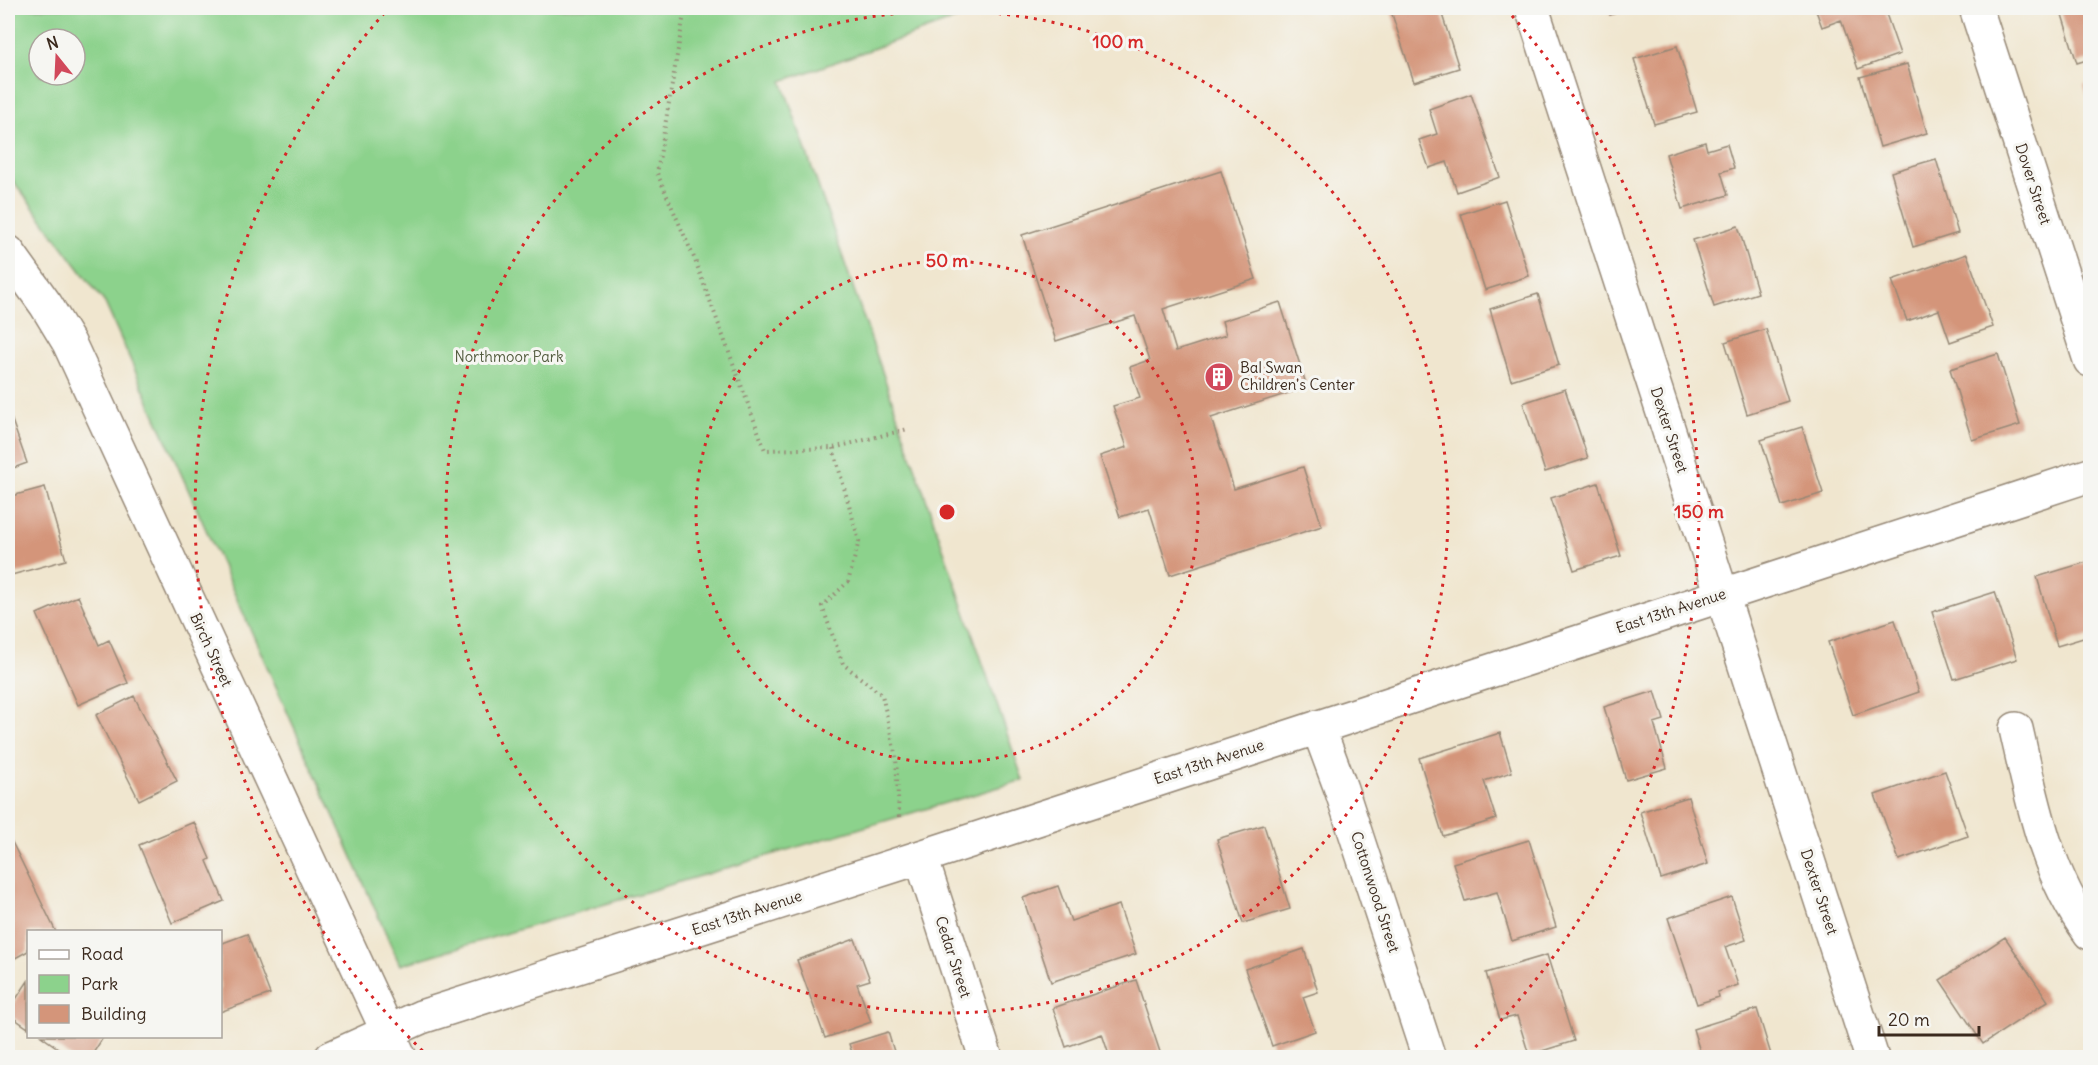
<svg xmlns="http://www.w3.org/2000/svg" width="2098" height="1065" font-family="Delius,sans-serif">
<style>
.green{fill:#8cd28c;stroke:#647e55;stroke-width:1.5;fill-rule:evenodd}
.building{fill:#d4957a}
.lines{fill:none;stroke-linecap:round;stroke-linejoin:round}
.minor-casing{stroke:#968876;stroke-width:36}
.path{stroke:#968876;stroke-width:4;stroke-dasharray:1.5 4.5;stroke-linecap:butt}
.minor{stroke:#fff;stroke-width:33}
.ring{fill:none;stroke:#d62828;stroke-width:3;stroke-dasharray:3 6}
.labels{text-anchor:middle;stroke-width:6;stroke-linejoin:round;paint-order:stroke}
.street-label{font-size:15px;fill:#3b2a1e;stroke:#f6f6f2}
.park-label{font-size:15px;fill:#535c3f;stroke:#f6f6f2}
.poi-label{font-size:15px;fill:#3b2a1e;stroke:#f6f6f2;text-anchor:start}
.centre{fill:#d62828;stroke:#f6f6f2;stroke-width:3}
.ring-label{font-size:18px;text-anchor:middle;font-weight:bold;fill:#d62828;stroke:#f6f6f2;stroke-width:6;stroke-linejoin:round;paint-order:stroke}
</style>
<rect width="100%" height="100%" fill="#f6f6f2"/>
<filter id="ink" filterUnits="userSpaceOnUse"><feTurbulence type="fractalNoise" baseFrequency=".0167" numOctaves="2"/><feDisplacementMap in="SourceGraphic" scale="12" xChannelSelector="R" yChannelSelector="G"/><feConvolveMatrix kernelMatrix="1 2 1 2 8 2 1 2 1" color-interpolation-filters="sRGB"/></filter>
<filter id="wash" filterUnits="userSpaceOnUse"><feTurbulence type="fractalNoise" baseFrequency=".008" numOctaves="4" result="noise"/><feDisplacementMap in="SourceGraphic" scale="24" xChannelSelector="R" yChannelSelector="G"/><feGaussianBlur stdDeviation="1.35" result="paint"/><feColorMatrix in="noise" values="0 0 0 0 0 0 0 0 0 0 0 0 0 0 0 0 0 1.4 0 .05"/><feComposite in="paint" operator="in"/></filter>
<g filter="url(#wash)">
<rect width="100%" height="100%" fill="#f0e6cf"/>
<path class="green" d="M8,8H988L782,81L1023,780L400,965L105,303L8,174ZM39,39H75V75H39Z"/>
<g id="blocks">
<path class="building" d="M1390,8H1440L1459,68L1414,82Z
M1608,8H1632L1610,15Z
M1815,8H1884L1900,54L1858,69L1841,20L1822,27Z
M2060,8H2090V59L2077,63Z
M1677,46L1697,112L1654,124L1634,59Z
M1907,64L1927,133L1880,147L1860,77Z
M2090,83V104L2084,85Z
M1471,94L1500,177L1457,192L1447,162L1429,168L1419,140L1437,134L1429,109Z
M1705,142L1707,150L1727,144L1734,168L1721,172L1728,195L1682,209L1666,154Z
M1936,159L1958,233L1913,247L1891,172Z
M1221,171L1256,279L1163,309L1176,351L1226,335L1222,321L1280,302L1307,387L1211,418L1234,489L1303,467L1322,526L1170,575L1149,508L1120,517L1100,456L1127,447L1113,406L1140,398L1130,367L1150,360L1135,316L1056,341L1022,235Z
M1505,200L1529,276L1485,290L1461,214Z
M1738,226L1758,293L1714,307L1693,240Z
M1967,254L1993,327L1950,342L1939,310L1907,321L1892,280Z
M1538,294L1559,365L1511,380L1490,309Z
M1766,329L1788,401L1747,414L1725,342Z
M1998,354L2020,425L1972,440L1950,369Z
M1565,389L1588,458L1545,472L1523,403Z
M8,409L27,463L8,470Z
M1802,427L1823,493L1782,506L1761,440Z
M1598,483L1621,556L1574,570L1551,498Z
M45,487L66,560L8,576V497Z
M2090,561V636L2057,646L2037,577Z
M1995,592L2017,659L1954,679L1932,612Z
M78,596L99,645L109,640L128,683L78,705L37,614Z
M1895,620L1919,692L1853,715L1828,642Z
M1655,691L1664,720L1654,723L1667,768L1626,780L1604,707Z
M134,696L177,781L139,800L96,715Z
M1500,733L1512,772L1484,781L1496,819L1443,836L1419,758Z
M1945,771L1968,836L1899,860L1875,795Z
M1688,797L1708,864L1661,879L1640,812Z
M194,822L210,859L207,861L224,901L172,923L139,845Z
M1264,825L1290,909L1243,923L1217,839Z
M10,838L56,932H28V951L8,962V839Z
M1529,840L1556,927L1512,941L1497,892L1465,901L1453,863Z
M1058,886L1071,921L1119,905L1136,954L1051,982L1023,898Z
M1732,897L1746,940L1725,947L1738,985L1718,992L1719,997L1697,1004L1668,918Z
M247,934L270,994L220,1012V944Z
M2005,937L2048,1001L1983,1044L1940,980Z
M855,939L870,980L857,984L871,1022L825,1038L797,960Z
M1304,949L1318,992L1303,997L1315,1031L1272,1046L1245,969Z
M1547,955L1574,1041L1529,1055L1517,1016L1500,1020L1486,973Z
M1136,980L1162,1058H1110L1102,1034L1066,1047L1053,1008Z
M28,981V1028L8,1014V1011Z
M1757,1009L1772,1058H1702L1693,1029Z
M888,1032L896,1058H854L849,1044Z
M41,1036H104L90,1058H72Z"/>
</g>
</g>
<g filter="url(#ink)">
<use href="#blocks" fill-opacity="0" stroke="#968876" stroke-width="1.5"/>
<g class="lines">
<g class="minor-casing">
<path id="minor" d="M1532,8L1872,1058
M1976,8L2090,360
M8,252L46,305L69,343L400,1058
M1318,727L1341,789L1429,1058
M2016,729C2032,799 2046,875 2090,933
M921,857L986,1058
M331,1058L421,1017L921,857L2090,475"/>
</g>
<path class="path" d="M685,8L657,173L695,260L765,450L833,448L908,429
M833,448L859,541L848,582L822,606L843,664L882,695L896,757L899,817"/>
<use href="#minor" class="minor"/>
</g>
</g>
<g class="ring">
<circle cx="947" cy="512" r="251"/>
<circle cx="947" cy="512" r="501"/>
<path d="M429 1057A752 752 0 0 1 388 9M1506 9A752 752 0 0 1 1465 1057"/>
</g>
<defs>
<g id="building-disc" transform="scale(1.5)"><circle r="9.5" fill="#d1495b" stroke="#f6f6f2"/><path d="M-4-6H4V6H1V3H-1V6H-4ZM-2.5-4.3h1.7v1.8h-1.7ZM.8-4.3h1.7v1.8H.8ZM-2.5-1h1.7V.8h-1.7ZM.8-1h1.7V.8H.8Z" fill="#fff"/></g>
</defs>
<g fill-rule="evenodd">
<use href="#building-disc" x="1219" y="377"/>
</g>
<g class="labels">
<g class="street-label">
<text transform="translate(2033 184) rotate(72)" y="5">Dover Street</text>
<text transform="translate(1669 430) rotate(72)" y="5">Dexter Street</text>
<text transform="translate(1671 611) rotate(-18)" y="5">East 13th Avenue</text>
<text transform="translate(211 650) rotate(65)" y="5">Birch Street</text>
<text transform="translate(1209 762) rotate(-18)" y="5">East 13th Avenue</text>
<text transform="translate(1375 892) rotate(72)" y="5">Cottonwood Street</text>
<text transform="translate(1819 892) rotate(72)" y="5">Dexter Street</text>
<text transform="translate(747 913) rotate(-18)" y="5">East 13th Avenue</text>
<text transform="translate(953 957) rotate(72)" y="5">Cedar Street</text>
</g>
<g class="park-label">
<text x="509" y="362">Northmoor Park</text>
</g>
<g class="poi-label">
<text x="1240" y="373">Bal Swan<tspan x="1240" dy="17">Children's Center</tspan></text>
</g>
</g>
<circle cx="947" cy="512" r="9" class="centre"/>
<g class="ring-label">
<text x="1118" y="48">100 m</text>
<text x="947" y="267">50 m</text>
<text x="1699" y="518">150 m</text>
</g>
<rect width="2098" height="1065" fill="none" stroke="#f6f6f2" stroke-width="30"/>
<rect x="27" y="930" width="195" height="108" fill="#f6f6f2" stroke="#aba49d" stroke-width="1.5"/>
<rect x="39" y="950" width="30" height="9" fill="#ffffff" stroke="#aba49d" stroke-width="1.5"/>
<text x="81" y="960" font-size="18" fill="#3b2a1e">Road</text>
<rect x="39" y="975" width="30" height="18" fill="#8cd28c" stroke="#aba49d" stroke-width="1.5"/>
<text x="81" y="990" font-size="18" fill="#3b2a1e">Park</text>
<rect x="39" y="1005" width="30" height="18" fill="#d4957a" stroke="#aba49d" stroke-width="1.5"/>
<text x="81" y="1020" font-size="18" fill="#3b2a1e">Building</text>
<g transform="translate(57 57) rotate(342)"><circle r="28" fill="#f6f6f2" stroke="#aba49d" stroke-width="1.5"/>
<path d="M0-4.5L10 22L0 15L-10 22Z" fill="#d1495b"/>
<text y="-9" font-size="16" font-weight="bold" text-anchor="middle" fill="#3b2a1e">N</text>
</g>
<path d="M1879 1026v9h100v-9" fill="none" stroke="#3b2a1e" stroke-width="3"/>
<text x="1888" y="1026" font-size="18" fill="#3b2a1e" stroke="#f6f6f2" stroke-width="4.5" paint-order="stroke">20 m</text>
</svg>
